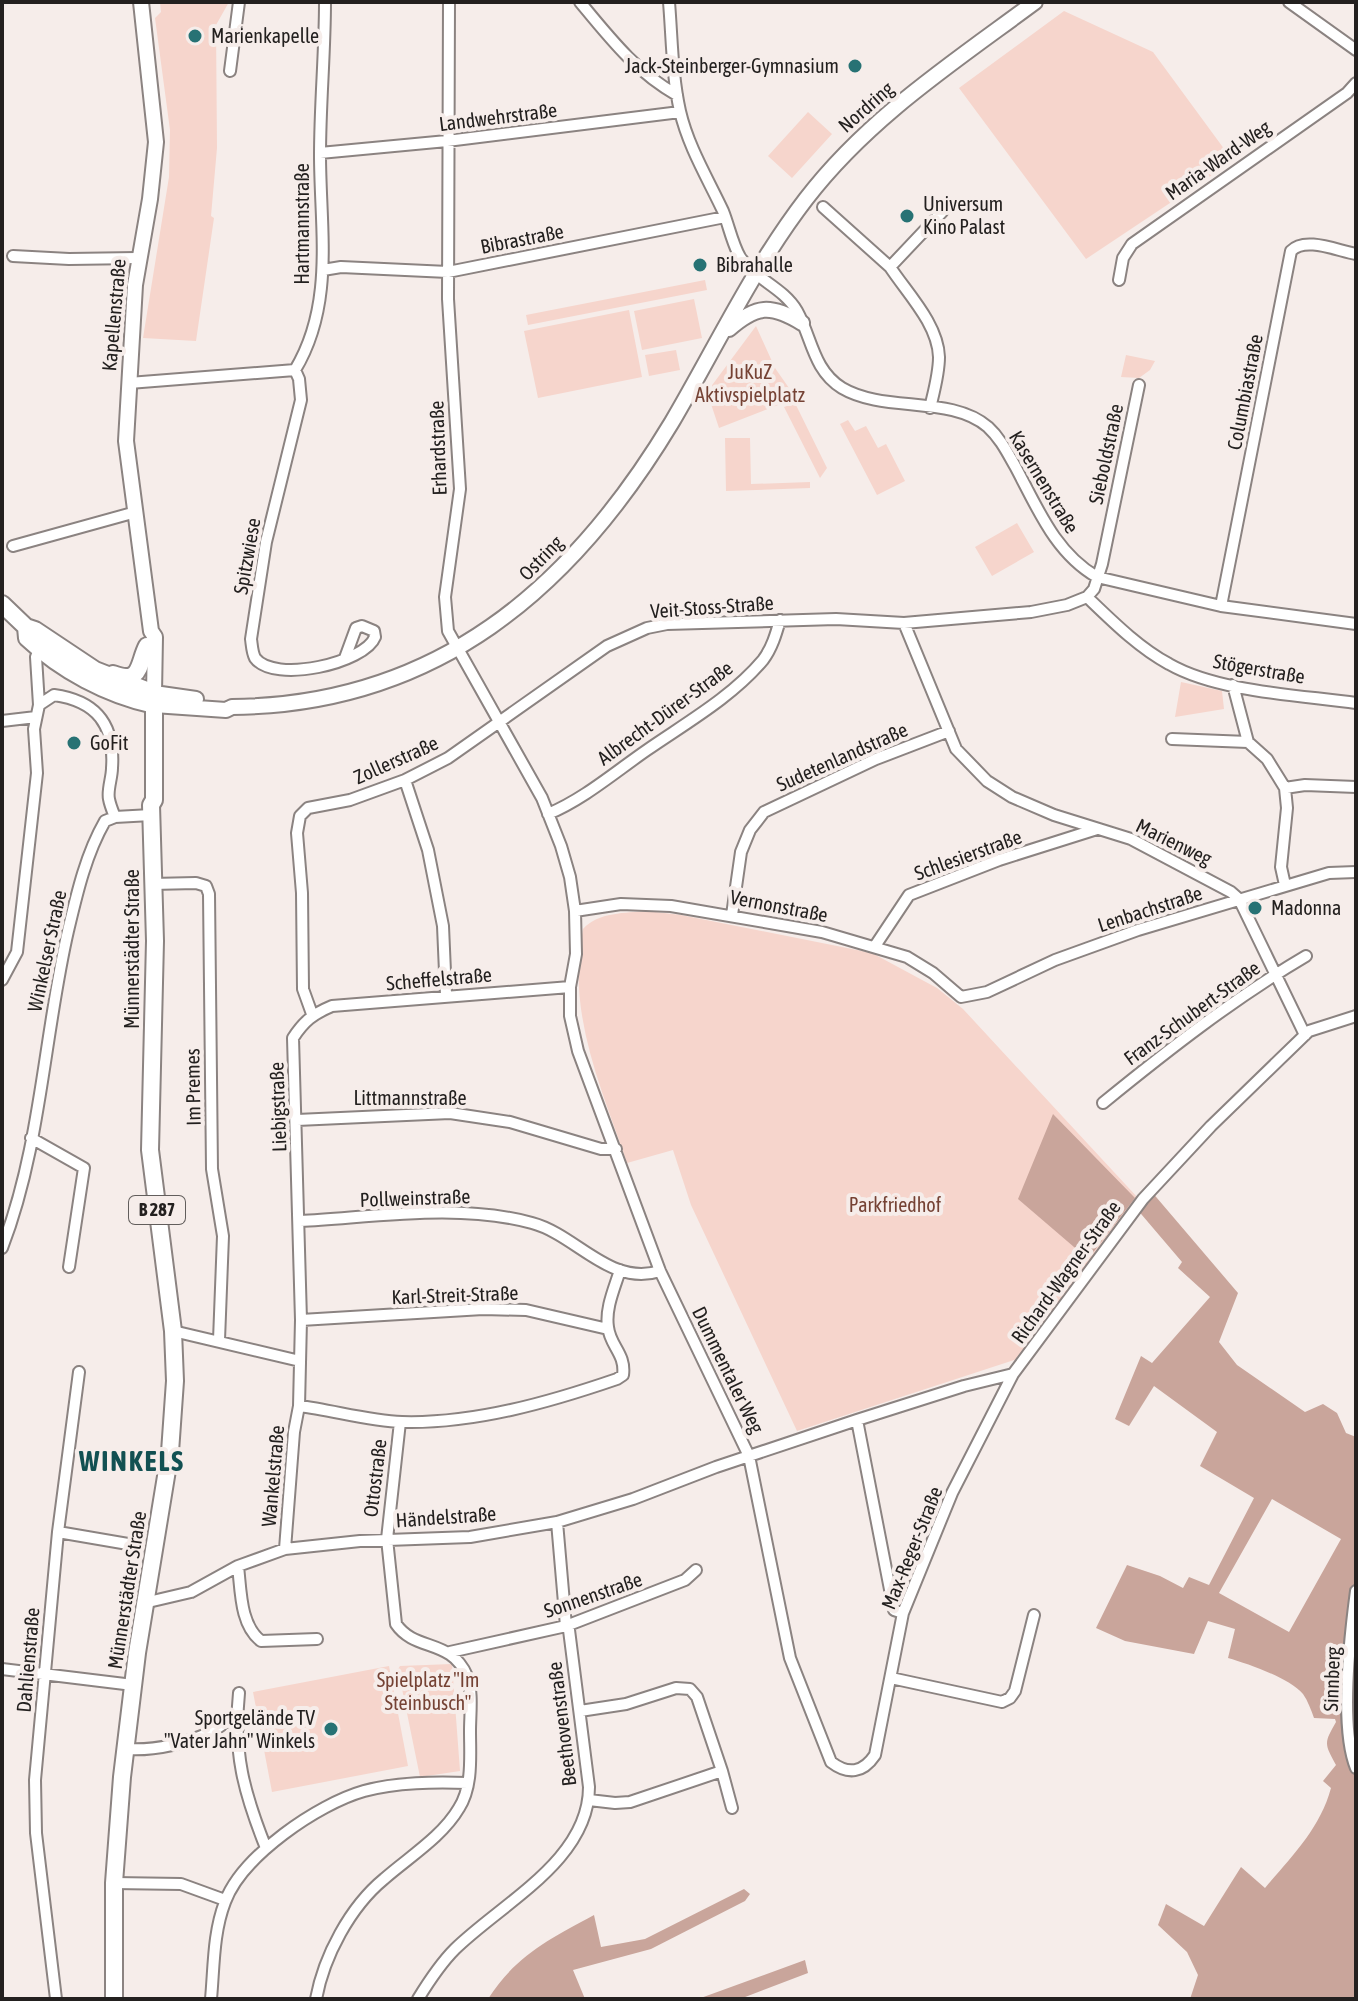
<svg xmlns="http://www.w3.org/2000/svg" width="1358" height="2001" font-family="'Asap Condensed',sans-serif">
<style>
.green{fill:#f6d5cc}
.forest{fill:#c9a59b;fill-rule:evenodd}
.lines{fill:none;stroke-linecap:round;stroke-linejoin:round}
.street-casing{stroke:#8b8381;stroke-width:14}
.secondary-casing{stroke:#8b8381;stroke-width:18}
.primary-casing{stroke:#8b8381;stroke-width:20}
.street{stroke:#fff;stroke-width:10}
.secondary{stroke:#fff;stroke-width:14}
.primary{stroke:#fff;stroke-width:16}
.poi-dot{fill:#277274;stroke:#f6edea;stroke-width:3}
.labels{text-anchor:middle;stroke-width:8;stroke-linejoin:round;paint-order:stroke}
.shield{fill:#f6edea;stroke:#625e5c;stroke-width:2}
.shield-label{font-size:18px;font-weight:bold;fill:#23201f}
.poi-label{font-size:20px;fill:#23201f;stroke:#f6edea;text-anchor:start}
.street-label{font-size:20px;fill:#23201f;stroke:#f6edea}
.park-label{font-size:20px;fill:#754234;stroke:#f6edea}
.district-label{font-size:28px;font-weight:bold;letter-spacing:2px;fill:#125052;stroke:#f6edea}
</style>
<rect width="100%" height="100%" fill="#f6edea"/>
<path class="green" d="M160,2H229L216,25L217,148L211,216L214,218L196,341L143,338L169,177L170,130L155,18L161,12Z
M1064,11L1153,52L1233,161L1086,259L959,88Z
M808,112L832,134L792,178L768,156Z
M705,280L707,290L528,325L526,315Z
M694,299L702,338L642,350L634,311Z
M629,310L642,377L538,398L524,331Z
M756,326L775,368L796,398L719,428L707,392Z
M676,350L680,370L649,376L645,355Z
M1126,355L1155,361L1150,370L1139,378L1121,377Z
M795,403L827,468L820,478L784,407Z
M848,420L855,431L866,426L878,448L886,444L905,481L877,495L840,424Z
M725,438H750L751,484L810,482V488L726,491Z
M1017,523L1034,552L992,576L975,547Z
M1181,682L1222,691L1224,709L1175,717Z
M647,911L681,915L872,953L937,988L963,1009L1138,1198L1020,1358L797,1431L691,1205L673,1150L627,1163C601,1087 566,1011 583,929C598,912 626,913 647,911Z
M452,1664L460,1771L420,1777L398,1669L400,1666Z
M389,1666L408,1766L272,1792L253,1692Z"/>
<path class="forest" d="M1053,1114L1135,1198L1088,1259L1018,1199Z
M1151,1191L1238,1293L1219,1342L1237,1365L1305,1412L1323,1404L1337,1413L1346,1433L1356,1437V1999H1190L1198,1975L1187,1952L1158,1925L1166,1904L1204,1926L1241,1867L1265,1888C1291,1857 1320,1829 1331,1788L1323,1781L1336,1765C1324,1743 1324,1743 1336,1722L1335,1719L1314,1718C1311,1710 1308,1701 1303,1694C1289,1678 1249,1664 1228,1658L1235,1629L1208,1621L1194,1654L1125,1641L1096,1628L1127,1565L1160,1576L1183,1588L1189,1577L1209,1585L1254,1498L1200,1466L1217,1432L1154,1386L1129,1426L1115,1419L1141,1356L1152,1363L1210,1297L1178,1268L1182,1262L1136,1208ZM1272,1499L1341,1539L1289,1632L1219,1593Z
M744,1889L750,1894L745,1901L651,1949L573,1970L585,1999H488C516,1955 550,1939 594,1915L601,1947L645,1939Z
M805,1960L808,1973L740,1999H698Z"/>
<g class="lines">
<g class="street-casing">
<path id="street" d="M449,2L448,299L460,489L445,597L448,631L542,798L561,846L570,877L575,911L576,954L570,987V1016L578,1051L660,1271L749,1456L790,1658L831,1762C848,1775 863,1773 875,1755L903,1613L952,1493L1013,1374L1143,1199L1211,1126L1309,1031L1356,1016
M580,2C609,37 637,73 677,95
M669,2C672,38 672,76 680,111C688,146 708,179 723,211C729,226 732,243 740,257C754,279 783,287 797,311C812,338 813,370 842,388C884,413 951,395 988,427C1000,438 1007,452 1015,466C1037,507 1055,553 1097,577L1221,606L1356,624
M1289,2L1356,50
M230,71L239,2
M320,153L447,141L680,112
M823,207L890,267
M13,256L69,259L137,258
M323,270L341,267L448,272L725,217
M1119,280L1123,258L1132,244L1347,93L1356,83
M295,370L299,379L301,400L266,542L251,639C252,646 252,652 255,658C274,684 365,663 375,637L374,631L362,626L356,628L345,658
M129,383L295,370C335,304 320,228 320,155C320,104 325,53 325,2
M930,408C934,391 939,374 939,357C938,324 907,293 890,267L942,212
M13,546L136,512
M1087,597C1112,621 1139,648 1169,664C1218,692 1299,695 1356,703
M1221,606L1291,251C1305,236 1338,251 1356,254
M904,623L956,749L987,781L1012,797L1054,815L1131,839L1231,892L1239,899L1305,1035
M1233,685L1248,742L1267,759L1285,788L1287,808L1281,867L1285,885
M39,705L36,657L39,649
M2,721L36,717
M1172,739L1248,742
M405,780L428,850L443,926L446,995
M1285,788L1305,785L1356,787
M548,814C584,799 615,772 647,750C686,723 732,697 763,660C772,648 776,634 780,620
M152,884L196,883L206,886L209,894L212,1169L223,1236L219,1340
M575,911L621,904L671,906L822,932L907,957L933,973L961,997L987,992L1055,960L1138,930L1329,873L1356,872
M732,915L741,852L750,830L764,812L876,759L949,731
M875,946L909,895L999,860L1097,829
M2,980L17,952L37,773L34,729L39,705L54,695C97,701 115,725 112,768C112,778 107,790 109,799C110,805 113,812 115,817
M312,1014L303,989L302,893L297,833L300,816L308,808L350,800L405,780L448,758L607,646L647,628L667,624L836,619L904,623L1031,612L1067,605L1087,597L1094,589L1102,564L1139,385
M1103,1103C1168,1050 1233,999 1306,956
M297,1120L450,1113L510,1122L601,1149H616
M31,1138L84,1168L69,1267
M300,1221C375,1217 459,1203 532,1223C577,1235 610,1287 660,1271
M2,1248C41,1147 44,1035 68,931C77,893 86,854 105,821L115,817L151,815
M301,1320L483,1309L526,1310L608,1329
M173,1331L300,1361
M299,1406C332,1410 369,1421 402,1422C474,1424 550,1402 617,1379L623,1375C626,1354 610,1346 608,1327C605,1308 615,1287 620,1270
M857,1420L894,1610L903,1613
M58,1532L128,1544
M285,1549L294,1432L299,1406L301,1320L293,1038C304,1021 313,1014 332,1006L570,987
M238,1566C241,1591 240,1625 261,1641L317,1639
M1356,1591C1350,1636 1339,1727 1356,1768
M144,1603L191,1592L238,1566L285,1549L360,1541L470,1537L557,1522L633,1499L716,1467L857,1420L964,1386L1013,1374
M450,1652L566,1626L685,1580L696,1570
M2,1669L133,1685
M891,1678L1002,1702L1010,1698L1015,1691L1034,1615
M239,1693C233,1753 244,1793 266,1848
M580,1711L626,1704L676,1688L690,1689L697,1697L722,1771L630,1802L615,1803L589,1800
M125,1749C153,1751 183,1744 209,1733C220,1728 225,1720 237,1718
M722,1771L732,1808
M114,1883L181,1884L225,1900
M56,1999L36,1833L35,1780L58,1532L79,1372
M211,1999C214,1967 213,1933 225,1902C242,1856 318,1804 364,1791C397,1782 435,1782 468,1783
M316,1999C324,1956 350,1907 384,1879C409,1857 442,1837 459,1808C473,1786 470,1756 470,1731C470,1714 473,1692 467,1676C451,1638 415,1652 396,1624L387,1539L400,1422
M418,1999C429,1981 440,1964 455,1949C502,1903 589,1860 589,1787L569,1630L566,1626L557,1522"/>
</g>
<g class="secondary-casing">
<path id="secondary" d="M141,2L156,142L150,199L135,285L126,441L151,631L155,637L154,693L196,699
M729,329C756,305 771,304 802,323
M154,705L226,710L232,707C436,705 571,590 672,422C716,347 753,268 806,199C868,118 954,62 1035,2"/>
</g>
<g class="primary-casing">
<path id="primary" d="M2,604L26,627L35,630L95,670L154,693V800L151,805L155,941L150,1150L173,1331L175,1381L170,1452L137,1653L122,1777L114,1883V1999
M26,627L27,638C61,670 107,695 154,705
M113,674C142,685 138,663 147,646"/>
</g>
<use href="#street" class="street"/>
<use href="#secondary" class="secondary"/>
<use href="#primary" class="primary"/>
</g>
<g class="poi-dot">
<circle cx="195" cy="36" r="8"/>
<circle cx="855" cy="66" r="8"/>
<circle cx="907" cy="216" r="8"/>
<circle cx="700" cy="265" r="8"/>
<circle cx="74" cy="743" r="8"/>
<circle cx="1255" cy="908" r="8"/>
<circle cx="331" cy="1729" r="8"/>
</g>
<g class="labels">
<rect class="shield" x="129" y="1196" width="56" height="28" rx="6"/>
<g class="shield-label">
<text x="157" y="1216">B 287</text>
</g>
<g class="poi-label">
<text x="211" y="43">Marienkapelle</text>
<text x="839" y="73" text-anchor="end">Jack-Steinberger-Gymnasium</text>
<text x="923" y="211">Universum<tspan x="923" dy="23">Kino Palast</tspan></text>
<text x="716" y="272">Bibrahalle</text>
<text x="90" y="750">GoFit</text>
<text x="1271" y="915">Madonna</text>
<text x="315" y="1725" text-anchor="end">Sportgelände TV<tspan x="315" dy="23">"Vater Jahn" Winkels</tspan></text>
</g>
<g class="street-label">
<text transform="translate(866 107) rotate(-41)" y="7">Nordring</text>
<text transform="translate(498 117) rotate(-7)" y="7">Landwehrstraße</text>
<text transform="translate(1218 160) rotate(-35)" y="7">Maria-Ward-Weg</text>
<text transform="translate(302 224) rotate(-90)" y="7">Hartmannstraße</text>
<text transform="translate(522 239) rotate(-11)" y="7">Bibrastraße</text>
<text transform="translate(114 315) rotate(-85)" y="7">Kapellenstraße</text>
<text transform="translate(1245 392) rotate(-79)" y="7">Columbiastraße</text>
<text transform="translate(438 448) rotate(-92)" y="7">Erhardstraße</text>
<text transform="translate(1106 454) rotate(-78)" y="7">Sieboldstraße</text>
<text transform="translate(1044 482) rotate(59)" y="7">Kasernenstraße</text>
<text transform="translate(247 556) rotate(-80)" y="7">Spitzwiese</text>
<text transform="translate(541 558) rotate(-46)" y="7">Ostring</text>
<text transform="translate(712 607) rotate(-4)" y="7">Veit-Stoss-Straße</text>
<text transform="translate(1259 669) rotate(10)" y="7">Stögerstraße</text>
<text transform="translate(665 713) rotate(-36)" y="7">Albrecht-Dürer-Straße</text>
<text transform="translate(842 757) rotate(-24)" y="7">Sudetenlandstraße</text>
<text transform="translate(396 760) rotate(-24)" y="7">Zollerstraße</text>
<text transform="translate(1174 842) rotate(26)" y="7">Marienweg</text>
<text transform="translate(968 855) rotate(-20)" y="7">Schlesierstraße</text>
<text transform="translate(779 906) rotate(11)" y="7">Vernonstraße</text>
<text transform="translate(1150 909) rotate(-18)" y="7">Lenbachstraße</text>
<text transform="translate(132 949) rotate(-90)" y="7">Münnerstädter Straße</text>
<text transform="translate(47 951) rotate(-78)" y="7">Winkelser Straße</text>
<text transform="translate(439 979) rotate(-5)" y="7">Scheffelstraße</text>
<text transform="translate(1192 1013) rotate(-36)" y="7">Franz-Schubert-Straße</text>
<text transform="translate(193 1087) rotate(-91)" y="7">Im Premes</text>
<text x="410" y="1105">Littmannstraße</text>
<text transform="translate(278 1107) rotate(-92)" y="7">Liebigstraße</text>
<text transform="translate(415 1198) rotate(-2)" y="7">Pollweinstraße</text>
<text transform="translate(1066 1272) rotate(-54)" y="7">Richard-Wagner-Straße</text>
<text transform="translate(455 1295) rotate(-2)" y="7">Karl-Streit-Straße</text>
<text transform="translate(728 1370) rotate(64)" y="7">Dummentaler Weg</text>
<text transform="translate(273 1476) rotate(-85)" y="7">Wankelstraße</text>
<text transform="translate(375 1478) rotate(-83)" y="7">Ottostraße</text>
<text transform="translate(446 1517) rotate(-4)" y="7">Händelstraße</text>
<text transform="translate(912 1548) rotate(-68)" y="7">Max-Reger-Straße</text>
<text transform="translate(127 1590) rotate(-81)" y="7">Münnerstädter Straße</text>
<text transform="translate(593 1595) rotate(-19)" y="7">Sonnenstraße</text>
<text transform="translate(28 1660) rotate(-85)" y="7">Dahlienstraße</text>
<text transform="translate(1332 1679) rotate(-88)" y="7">Sinnberg</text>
<text transform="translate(562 1724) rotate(-97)" y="7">Beethovenstraße</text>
</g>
<g class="park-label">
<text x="750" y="379">JuKuZ<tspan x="750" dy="23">Aktivspielplatz</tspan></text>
<text x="895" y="1212">Parkfriedhof</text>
<text x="428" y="1687">Spielplatz "Im<tspan x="428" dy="23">Steinbusch"</tspan></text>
</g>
<g class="district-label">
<text x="132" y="1471">WINKELS</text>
</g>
</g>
<rect width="1358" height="2001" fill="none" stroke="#23201f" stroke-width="8"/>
</svg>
